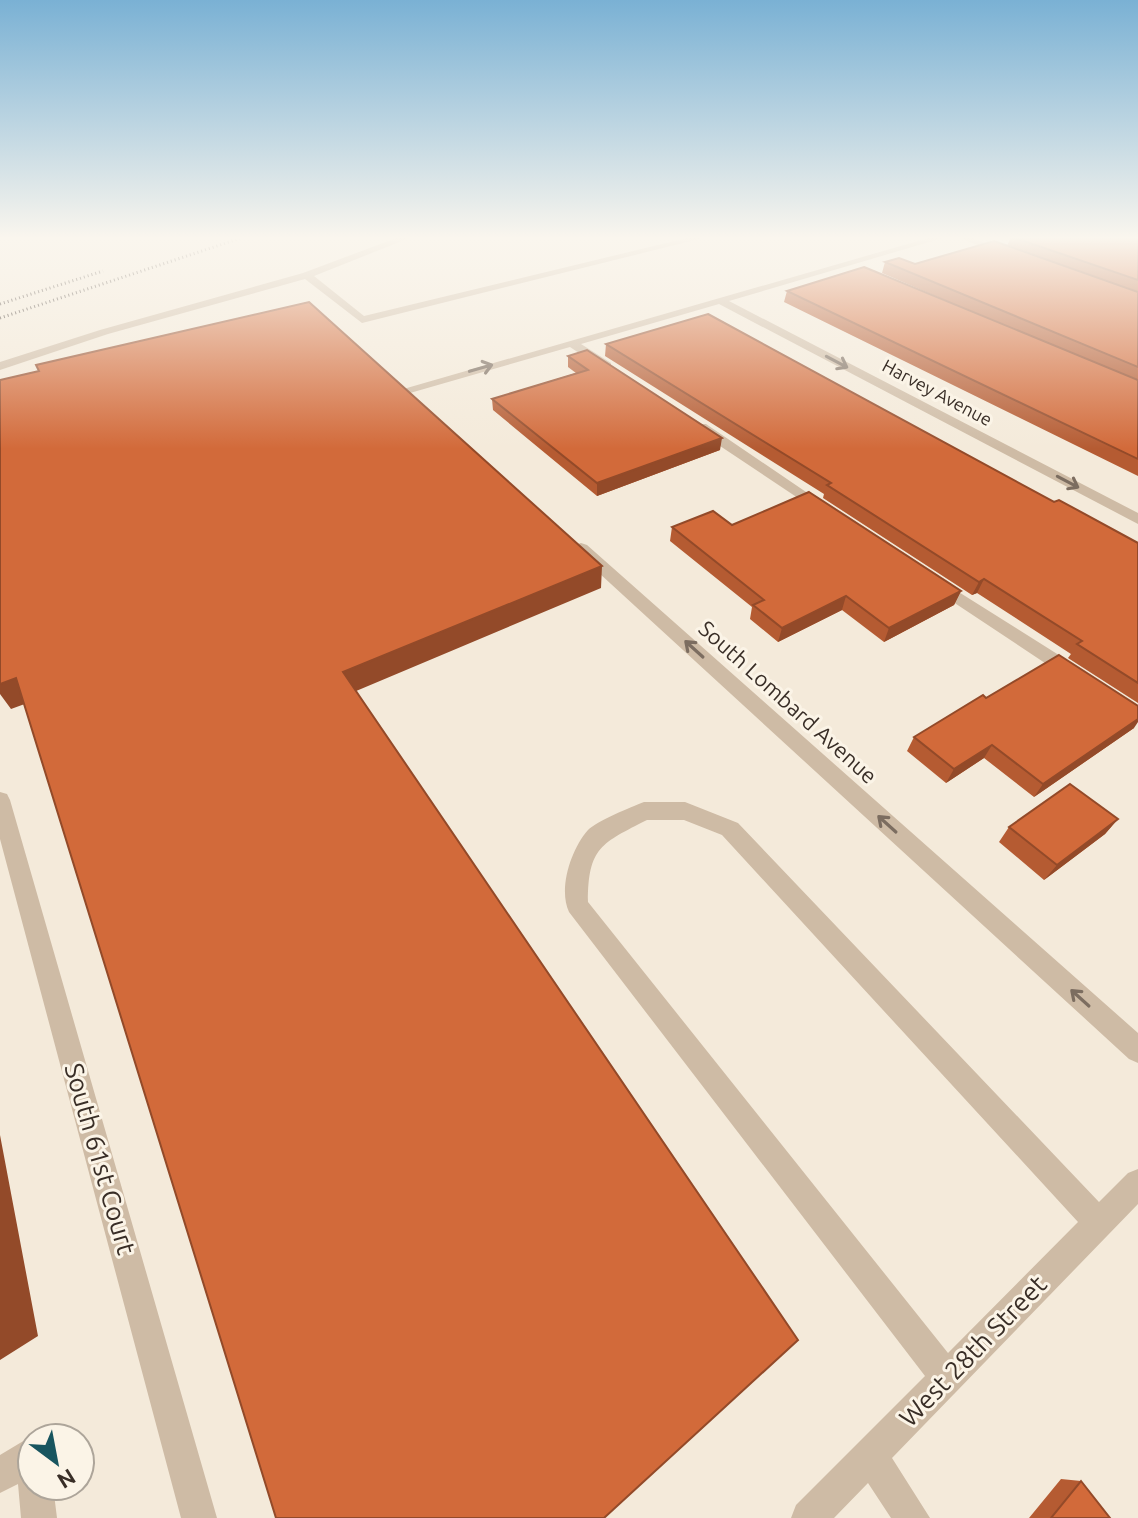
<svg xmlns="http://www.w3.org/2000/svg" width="1138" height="1518" font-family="Ubuntu,sans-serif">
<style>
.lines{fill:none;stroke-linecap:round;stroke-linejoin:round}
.minor{fill:#cebba5;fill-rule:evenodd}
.rail{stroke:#392e27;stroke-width:3;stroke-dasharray:1 3;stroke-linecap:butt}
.wall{fill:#b55b32}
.shaded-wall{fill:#934a29}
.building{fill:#d26a3a;stroke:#934a29;stroke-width:2}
.oneway{stroke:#7c6d60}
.labels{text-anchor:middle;stroke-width:6;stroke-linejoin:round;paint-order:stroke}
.far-street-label{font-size:18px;fill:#392e27;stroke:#fbf4e7}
.street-label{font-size:22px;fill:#392e27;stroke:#fbf4e7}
.near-street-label{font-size:26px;fill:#392e27;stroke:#fbf4e7}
</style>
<rect width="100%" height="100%" fill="#f4eada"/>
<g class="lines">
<path class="minor" d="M399,237H412L314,276L364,316L691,237H707L362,323L305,279L108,334L0,370V362L100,330L303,273Z
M932,237H946L729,301L1138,513V524L719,304L581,344L611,363V369H603L570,347L410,393L400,390Z
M957,237H970L1011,253L1003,255Z
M696,424H706L831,509L829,512H819L696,430Z
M581,543L587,545L1138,1033V1063L1129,1059L575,551V545Z
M938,579L1081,669L1084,674L1081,679H1069L932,588V580Z
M0,792L7,794L10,800L217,1518H181L0,839Z
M644,802H685L738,823L1099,1202L1128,1173L1138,1169V1204L892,1458L930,1518H891L868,1483L834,1518H791L796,1505L925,1376L569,912C558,889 571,849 588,830C597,821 631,807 644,802ZM647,820H684L722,835L1078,1222L948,1353L588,902C588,847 602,843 647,820Z
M30,1437L33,1438L32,1486H53L57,1518H21L18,1484L0,1493V1455Z"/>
<path class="rail" d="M0,304L103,271
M0,318L244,237"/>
</g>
<path class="wall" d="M1011,237H1138V476L784,302L787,291L996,322L882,273L885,262L915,264L1007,246Z
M606,344L1054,502L1138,543V703L1068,658L1071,654L977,593L972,595L823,498L824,494L605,356Z
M568,356L720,450L597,496L493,410L492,399L576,373L568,367Z
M732,525L961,591L954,605L884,642L842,610L778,642L750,619L752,607L670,541L672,527Z
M986,698L1134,728L1034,797L984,758L946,783L907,751L914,737Z
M1118,819L1105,834L1044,880L999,842L1009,827Z
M1061,1479L1081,1481L1110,1518H1029Z"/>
<path class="shaded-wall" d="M722,438L720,450L597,496V483Z
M602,566L601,588L349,694L343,672Z
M984,579L977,593L972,595L979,582Z
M961,591L954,605L884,642L889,628Z
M846,596L842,610L778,642L782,628Z
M16,678L33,701L11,709L0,694V684Z
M1138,719V722L1134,728L1034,797L1043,784Z
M992,745L984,758L946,783L954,769Z
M1118,819L1105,834L1044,880L1057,865Z
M0,1135L38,1336L0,1360Z"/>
<path class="building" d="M1012,237H1138V280Z
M994,241L1138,292V367L885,262L899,258L915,264Z
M864,267L1138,380V459L787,291Z
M309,302L602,566L343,672L798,1340L604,1518H276L16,678L0,684V380L39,371L36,365Z
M708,314L1054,502L1059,500L1138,543V683L1077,644L1082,641L984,579L979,582L827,485L831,483L606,344Z
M587,350L722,438L597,483L492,399L588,370L568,356Z
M809,492L961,591L889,628L846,596L782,628L753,605L764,600L672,527L713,511L732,525Z
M1059,655L1138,706V719L1043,784L992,745L954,769L914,737L983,695L986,698Z
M1070,784L1118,819L1057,865L1009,827Z
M1081,1481L1110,1518H1051Z"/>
<defs><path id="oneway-shaft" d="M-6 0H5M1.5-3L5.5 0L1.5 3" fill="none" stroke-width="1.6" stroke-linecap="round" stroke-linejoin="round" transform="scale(2)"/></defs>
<g class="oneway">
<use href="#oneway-shaft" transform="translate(837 362) rotate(28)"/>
<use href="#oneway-shaft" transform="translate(481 368) rotate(-16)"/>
<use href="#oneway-shaft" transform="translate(1068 482) rotate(28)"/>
<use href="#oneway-shaft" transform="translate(694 649) rotate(-138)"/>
<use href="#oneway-shaft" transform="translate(887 824) rotate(-138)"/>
<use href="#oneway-shaft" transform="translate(1080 998) rotate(-138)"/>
</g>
<linearGradient id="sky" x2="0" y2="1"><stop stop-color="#7ab1d4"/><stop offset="0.53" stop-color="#faf6ee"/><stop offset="1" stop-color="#faf6ee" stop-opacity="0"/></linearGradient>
<rect width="1138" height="449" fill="url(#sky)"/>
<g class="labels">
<g class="far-street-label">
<text transform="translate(937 393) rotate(28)" y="6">Harvey Avenue</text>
</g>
<g class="street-label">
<text transform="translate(788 702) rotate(42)" y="8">South Lombard Avenue</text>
</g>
<g class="near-street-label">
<text transform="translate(100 1159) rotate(74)" y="9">South 61st Court</text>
<text transform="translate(973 1351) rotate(-46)" y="9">West 28th Street</text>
</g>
</g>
<g transform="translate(56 1462) rotate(148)"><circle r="38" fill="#fbf4e7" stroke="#ada59a" stroke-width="2"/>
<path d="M0-6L14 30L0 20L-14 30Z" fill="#18555f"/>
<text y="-12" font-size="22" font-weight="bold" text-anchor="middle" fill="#392e27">N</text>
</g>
</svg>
